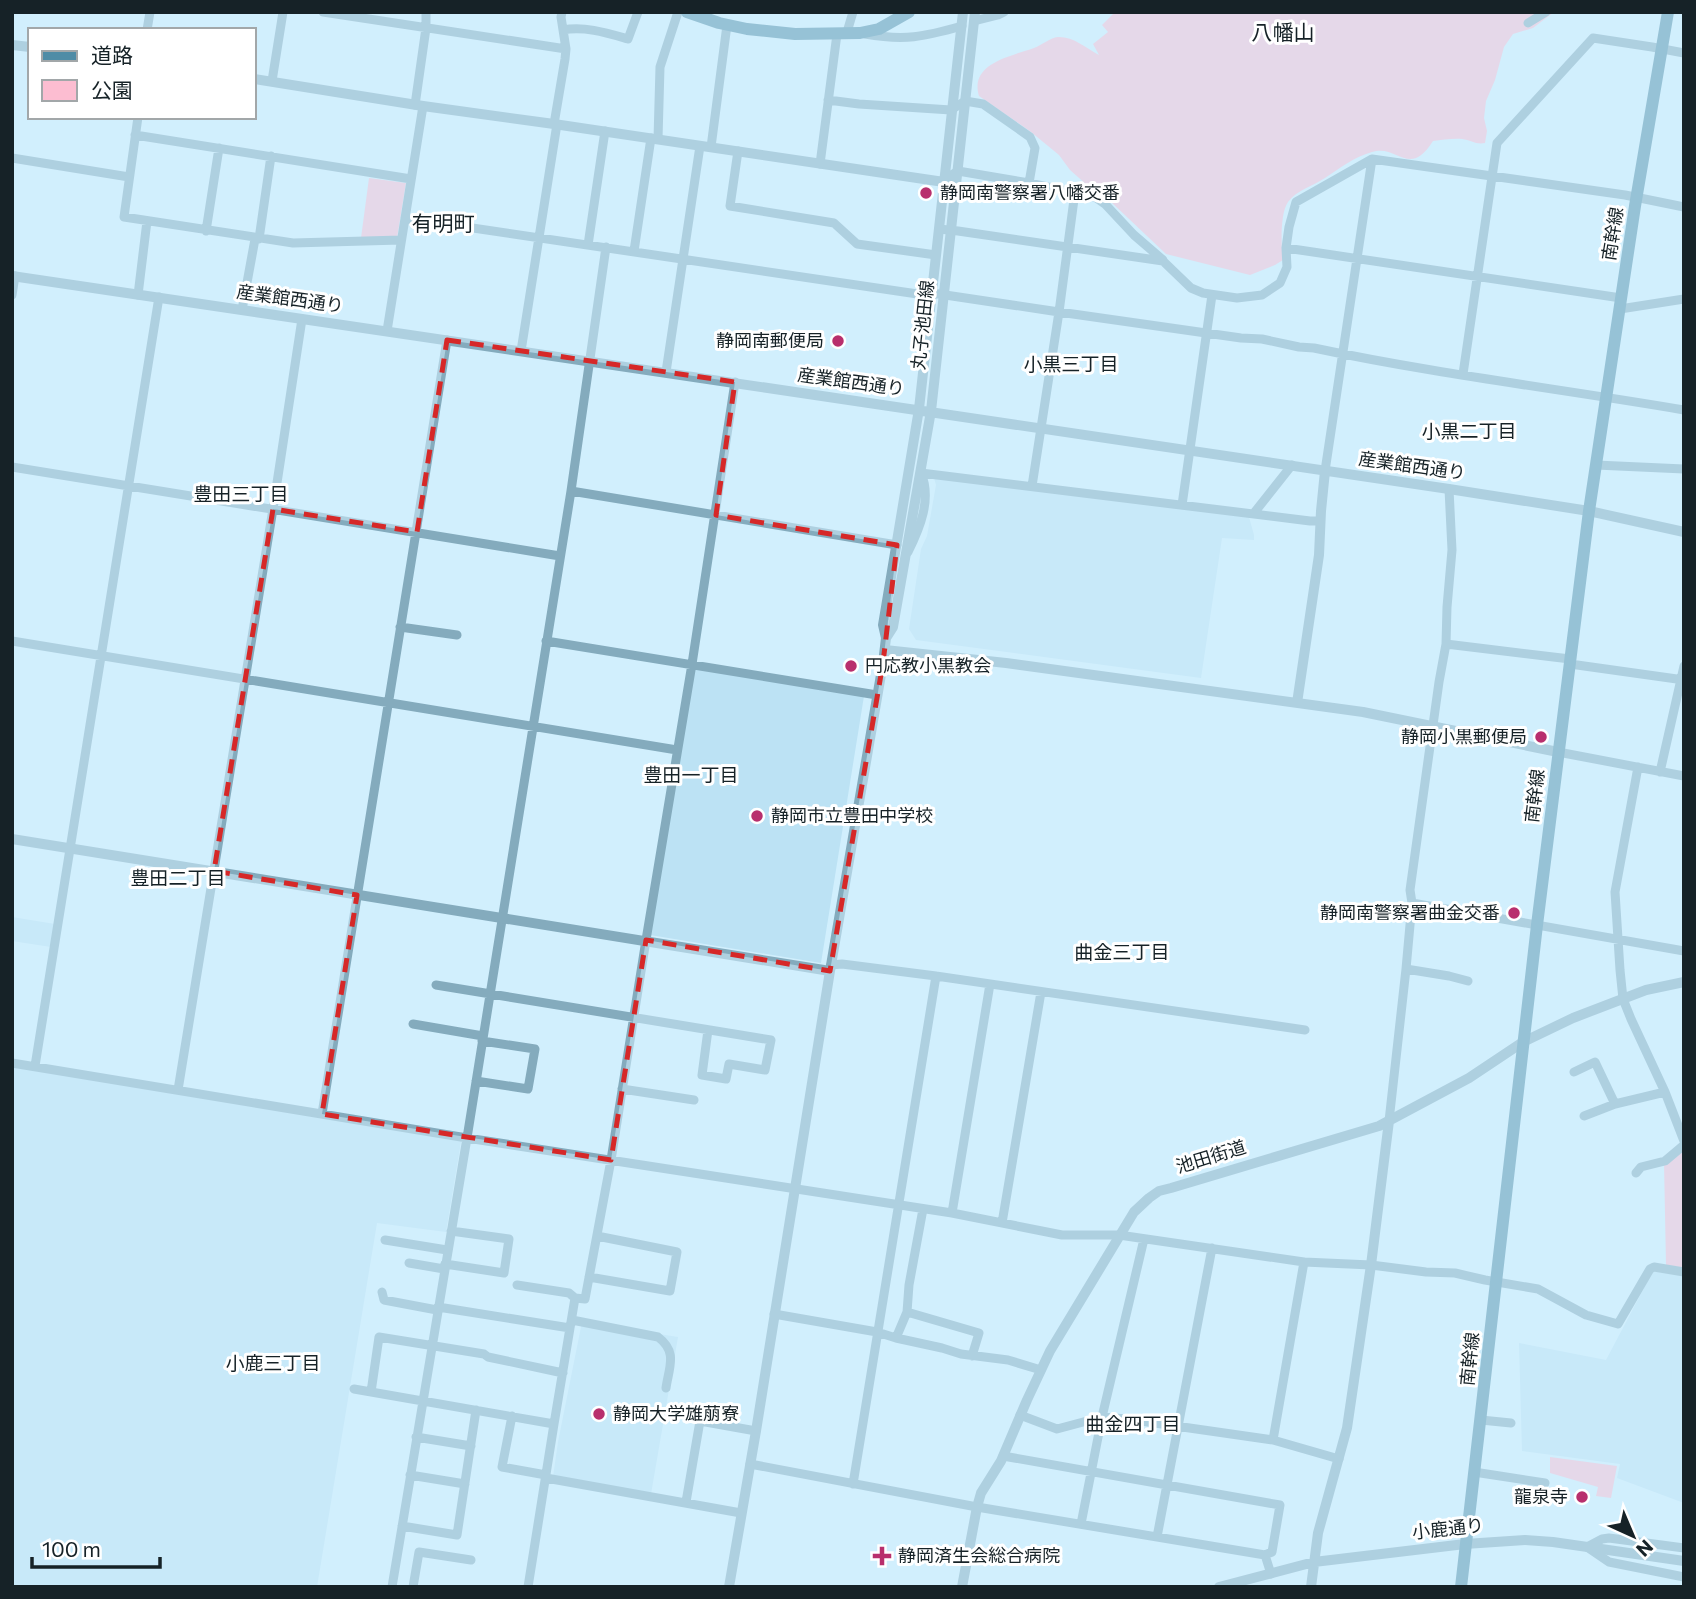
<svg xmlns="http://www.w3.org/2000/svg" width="1696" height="1599" font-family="Commissioner,'Noto Sans JP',sans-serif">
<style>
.built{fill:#bce2f4}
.green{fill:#fcbdd1}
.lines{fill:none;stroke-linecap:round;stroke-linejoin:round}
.minor{stroke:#84abbd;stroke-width:9}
.tertiary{stroke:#84abbd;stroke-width:10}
.secondary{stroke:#4f8ca6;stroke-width:12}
.marked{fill:none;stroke:#d62828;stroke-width:5;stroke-dasharray:14 9;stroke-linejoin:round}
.poi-dot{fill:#b82f6d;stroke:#fff;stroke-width:2.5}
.labels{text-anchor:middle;stroke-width:6;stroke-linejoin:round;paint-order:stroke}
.poi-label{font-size:18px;fill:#162227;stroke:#fff;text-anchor:start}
.street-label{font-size:18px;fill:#162227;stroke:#fff}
.neighbourhood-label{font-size:19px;fill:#162227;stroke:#fff}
.quarter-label{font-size:21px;fill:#162227;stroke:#fff}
</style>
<rect width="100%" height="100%" fill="#d1effd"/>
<path class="built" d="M934,478L1249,517L1254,535V540L1222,538L1201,678L916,640L909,629L921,549L927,536L936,485Z
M694,669L864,696L821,963L650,935Z
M12,917L55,924L51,947L12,941Z
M12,1063L462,1136L446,1232L377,1223L317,1587H12Z
M1653,1271L1684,1276V1503L1617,1478L1620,1464L1522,1451L1519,1343L1606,1360Z
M582,1322L678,1337L651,1494L553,1477L558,1442Z"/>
<path class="green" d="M1112,12L1147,13L1554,12L1533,28L1513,34L1504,47L1495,80L1486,101L1484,118L1487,131L1485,143C1476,145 1471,140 1462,139C1454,138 1442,140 1433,141C1409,179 1398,144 1372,152C1354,157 1340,168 1325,178C1313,186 1297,190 1288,202C1280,213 1281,247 1283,260L1275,265L1250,275L1166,254L1110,201L1096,193L1070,170L1059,155L1031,132L979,96C969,63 1012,56 1034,48C1042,45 1051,37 1059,37C1074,37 1086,48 1099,55L1093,44L1108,32L1102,25L1113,14Z
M369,178L406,183L397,238H361Z
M1684,1150V1268L1666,1265L1664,1163Z
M1550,1457L1617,1466L1611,1498L1596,1496L1598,1487L1550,1473Z"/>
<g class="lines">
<path class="minor" d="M323,12L566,49
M974,21L998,15L1004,12
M1528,23L1546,12
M147,30L150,12
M563,30C585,26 607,33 628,39L638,12
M847,32L853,12
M865,34C905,41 923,37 962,26
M272,81L283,12
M828,100L859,104L951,110L965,101L983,104L1030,137L1035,148L1029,183
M415,105L426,28V12
M138,117L124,217L293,243L401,240
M554,124L565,59L566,49L561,17L562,12
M135,135L411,179
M658,139L660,67L678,12
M711,147L727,25
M738,151L730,206L834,223L857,244L936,255
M12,158L129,177
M820,164L837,34
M958,171L1029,183L1095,197L1105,204L1134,235L1163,260
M405,218L931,296
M939,229L958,231L1163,261L1191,288L1203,293L1237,298L1262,295L1280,283L1287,267L1286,248L1621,298
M206,231L219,148
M259,239L271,156
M588,245L605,131
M1286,248L1289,227L1296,202L1372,159
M634,251L651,138
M932,293L1059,312L1241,338L1262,339L1299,347L1314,348C1436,374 1561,389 1684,410
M12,295L15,276
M138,295L147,221
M1620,309L1684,299
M242,310L255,239
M387,331L423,106
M521,351L557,124
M666,372L700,146
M1463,374L1497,143L1593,38L1652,47L1684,53
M1596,465L1684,469
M12,467L560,556
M1325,471L1372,159L1625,195L1684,207
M1032,486L1059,312L1075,192
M571,491L897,545
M1182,505L1212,295
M1254,513L1292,465
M908,552C920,528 932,499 921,473L1310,521H1320
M400,627L457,635
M12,641L677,750
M546,641L877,695
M1446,644L1570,659
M1570,664L1684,680
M1558,752L1684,776
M1660,772L1684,666
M1412,903L1684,951
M831,965L842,964L936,976L1305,1030
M1406,969L1449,976L1468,981
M436,985L771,1040L765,1070L729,1064L726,1079L702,1075L708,1030
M413,1024L483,1036
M12,1063L467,1138L952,1213L1062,1235H1119L1304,1262L1371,1265L1426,1272L1455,1273L1485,1280L1538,1289L1586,1315L1618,1324L1650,1269L1654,1267L1684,1272
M35,1066L159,297
M1574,1072L1595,1062L1615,1104
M476,1081L528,1089L535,1049L482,1041
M622,1089L694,1100
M178,1090L273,509L302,319
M1665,1092L1684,1141
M322,1114L447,340
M1584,1116L1615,1104L1665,1092L1631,1019L1623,999L1620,970L1615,892L1638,767
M1389,1121L1406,969L1412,903L1410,890L1439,682L1446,644L1447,607L1452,550L1449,489
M1636,1173L1641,1167L1665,1161L1684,1145
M952,1213L990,984
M1002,1223L1041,992
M385,1240L447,1250
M409,1263L444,1269
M445,1264L504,1273L509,1239L451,1231
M589,1277L670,1291L677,1252L597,1236
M517,1285L569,1293L575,1298
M382,1292L384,1300L437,1310
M438,1307L570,1328
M907,1312L979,1333L972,1356
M774,1314L877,1332L896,1338L907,1312L909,1285L923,1209
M572,1320L658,1337C678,1352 669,1367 666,1388
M896,1338L942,1348L961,1354L1008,1360L1041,1370
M354,1389L554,1424
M371,1392L379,1337L484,1354L488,1357L563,1373
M1020,1415L1057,1429L1102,1417L1127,1419L1273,1440L1339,1459
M512,1416L502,1467L546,1475
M1481,1420L1511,1423
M416,1437L471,1446
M1273,1440L1304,1262
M1003,1456L1280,1505L1272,1552L1265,1555
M750,1464L977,1507L1265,1555L1271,1574
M1474,1472L1545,1483
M410,1475L465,1484
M546,1478L741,1513
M853,1484L936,976
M686,1502L700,1421L756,1431
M1081,1524L1102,1417L1144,1239
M402,1526L457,1535L476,1410
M1157,1537L1212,1248
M1684,1548L1609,1538L1602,1539L1587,1547L1609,1562L1684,1577
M392,1587L467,1138L571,491L606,247
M413,1587L419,1552L471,1560
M528,1587L554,1424L575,1298L585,1299L611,1160L646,940L692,664L735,382"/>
<path class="tertiary" d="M12,45L30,47
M254,79L423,106L554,124L944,182L958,171
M12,276L1449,489L1589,511L1684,532
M886,638L893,627L931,411L975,12
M885,650L1006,663L1363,712L1558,752
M1297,703L1319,555L1321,511L1325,471
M12,839L830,971
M729,1587L756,1431L830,971L883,663L886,638L883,625L919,409L963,12
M962,1587L977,1507L981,1493L1001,1461L1027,1400L1050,1351L1134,1212L1149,1198L1159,1191L1171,1188L1379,1126L1469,1078L1523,1042L1573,1018L1646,990L1684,982
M1219,1587L1314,1562L1465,1544L1525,1540L1553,1542L1684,1561
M1311,1587L1318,1533L1347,1428L1371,1265L1389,1121"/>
<path class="secondary" d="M687,12L719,23L747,29L795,34L860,33L879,29L909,12
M1461,1587L1537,925L1589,511L1635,206L1668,12"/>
</g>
<path d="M0 0H1696V1599H0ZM447,340L735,382L716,515L897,545L883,663L830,971L646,940L611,1160L322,1114L357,895L214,871L273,509L417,532Z" fill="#d1effd" fill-opacity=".55" fill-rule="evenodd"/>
<path class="marked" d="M447,340L735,382L716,515L897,545L883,663L830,971L646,940L611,1160L322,1114L357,895L214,871L273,509L417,532Z"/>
<g class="poi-dot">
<circle cx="926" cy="193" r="7"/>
<circle cx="838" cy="341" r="7"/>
<circle cx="851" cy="666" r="7"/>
<circle cx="1541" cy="737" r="7"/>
<circle cx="757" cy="816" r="7"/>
<circle cx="1514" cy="913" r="7"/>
<circle cx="599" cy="1414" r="7"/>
<circle cx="1582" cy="1497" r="7"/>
<path d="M878.5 1545.5h7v7h7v7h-7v7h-7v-7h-7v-7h7z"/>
</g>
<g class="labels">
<g class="poi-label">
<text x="940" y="199">静岡南警察署八幡交番</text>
<text x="824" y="347" text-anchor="end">静岡南郵便局</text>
<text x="865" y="672">円応教小黒教会</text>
<text x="1527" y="743" text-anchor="end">静岡小黒郵便局</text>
<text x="771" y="822">静岡市立豊田中学校</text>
<text x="1500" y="919" text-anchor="end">静岡南警察署曲金交番</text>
<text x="613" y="1420">静岡大学雄萠寮</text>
<text x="1568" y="1503" text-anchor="end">龍泉寺</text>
<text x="898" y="1562">静岡済生会総合病院</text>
</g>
<g class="street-label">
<text transform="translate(1613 234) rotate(-81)" y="6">南幹線</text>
<text transform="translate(290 299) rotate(8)" y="6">産業館西通り</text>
<text transform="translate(923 325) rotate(-84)" y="6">丸子池田線</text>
<text transform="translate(851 382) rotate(8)" y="6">産業館西通り</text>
<text transform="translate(1412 466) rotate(8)" y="6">産業館西通り</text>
<text transform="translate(1535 796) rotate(-83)" y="6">南幹線</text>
<text transform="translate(1211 1157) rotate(-17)" y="6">池田街道</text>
<text transform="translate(1470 1359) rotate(-84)" y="6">南幹線</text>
<text transform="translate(1448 1529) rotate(-6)" y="6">小鹿通り</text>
</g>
<g class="neighbourhood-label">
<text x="1071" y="371">小黒三丁目</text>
<text x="1469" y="438">小黒二丁目</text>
<text x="241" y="501">豊田三丁目</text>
<text x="691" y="782">豊田一丁目</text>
<text x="178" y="885">豊田二丁目</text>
<text x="1122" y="959">曲金三丁目</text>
<text x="273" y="1370">小鹿三丁目</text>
<text x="1133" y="1431">曲金四丁目</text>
</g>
<g class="quarter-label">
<text x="1283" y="40">八幡山</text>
<text x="443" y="231">有明町</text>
</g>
</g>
<rect width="1696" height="1599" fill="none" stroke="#162227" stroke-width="28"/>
<rect x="28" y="28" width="228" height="91" fill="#ffffff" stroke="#a2a7a9" stroke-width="2"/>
<rect x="42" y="51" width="35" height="10" fill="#4f8ca6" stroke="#a2a7a9" stroke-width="2"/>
<text x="91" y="63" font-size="21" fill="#162227">道路</text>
<rect x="42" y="80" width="35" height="21" fill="#fcbdd1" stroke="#a2a7a9" stroke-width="2"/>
<text x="91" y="98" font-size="21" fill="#162227">公園</text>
<g transform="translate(1633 1536) rotate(136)" stroke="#ffffff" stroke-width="5" paint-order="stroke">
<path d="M0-5L12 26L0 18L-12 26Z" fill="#162227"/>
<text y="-10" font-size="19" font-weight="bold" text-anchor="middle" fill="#162227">N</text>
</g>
<path d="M32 1557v10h128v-10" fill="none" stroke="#162227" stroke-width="3.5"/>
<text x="42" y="1557" font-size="21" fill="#162227" stroke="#ffffff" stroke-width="5" paint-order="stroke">100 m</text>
</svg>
